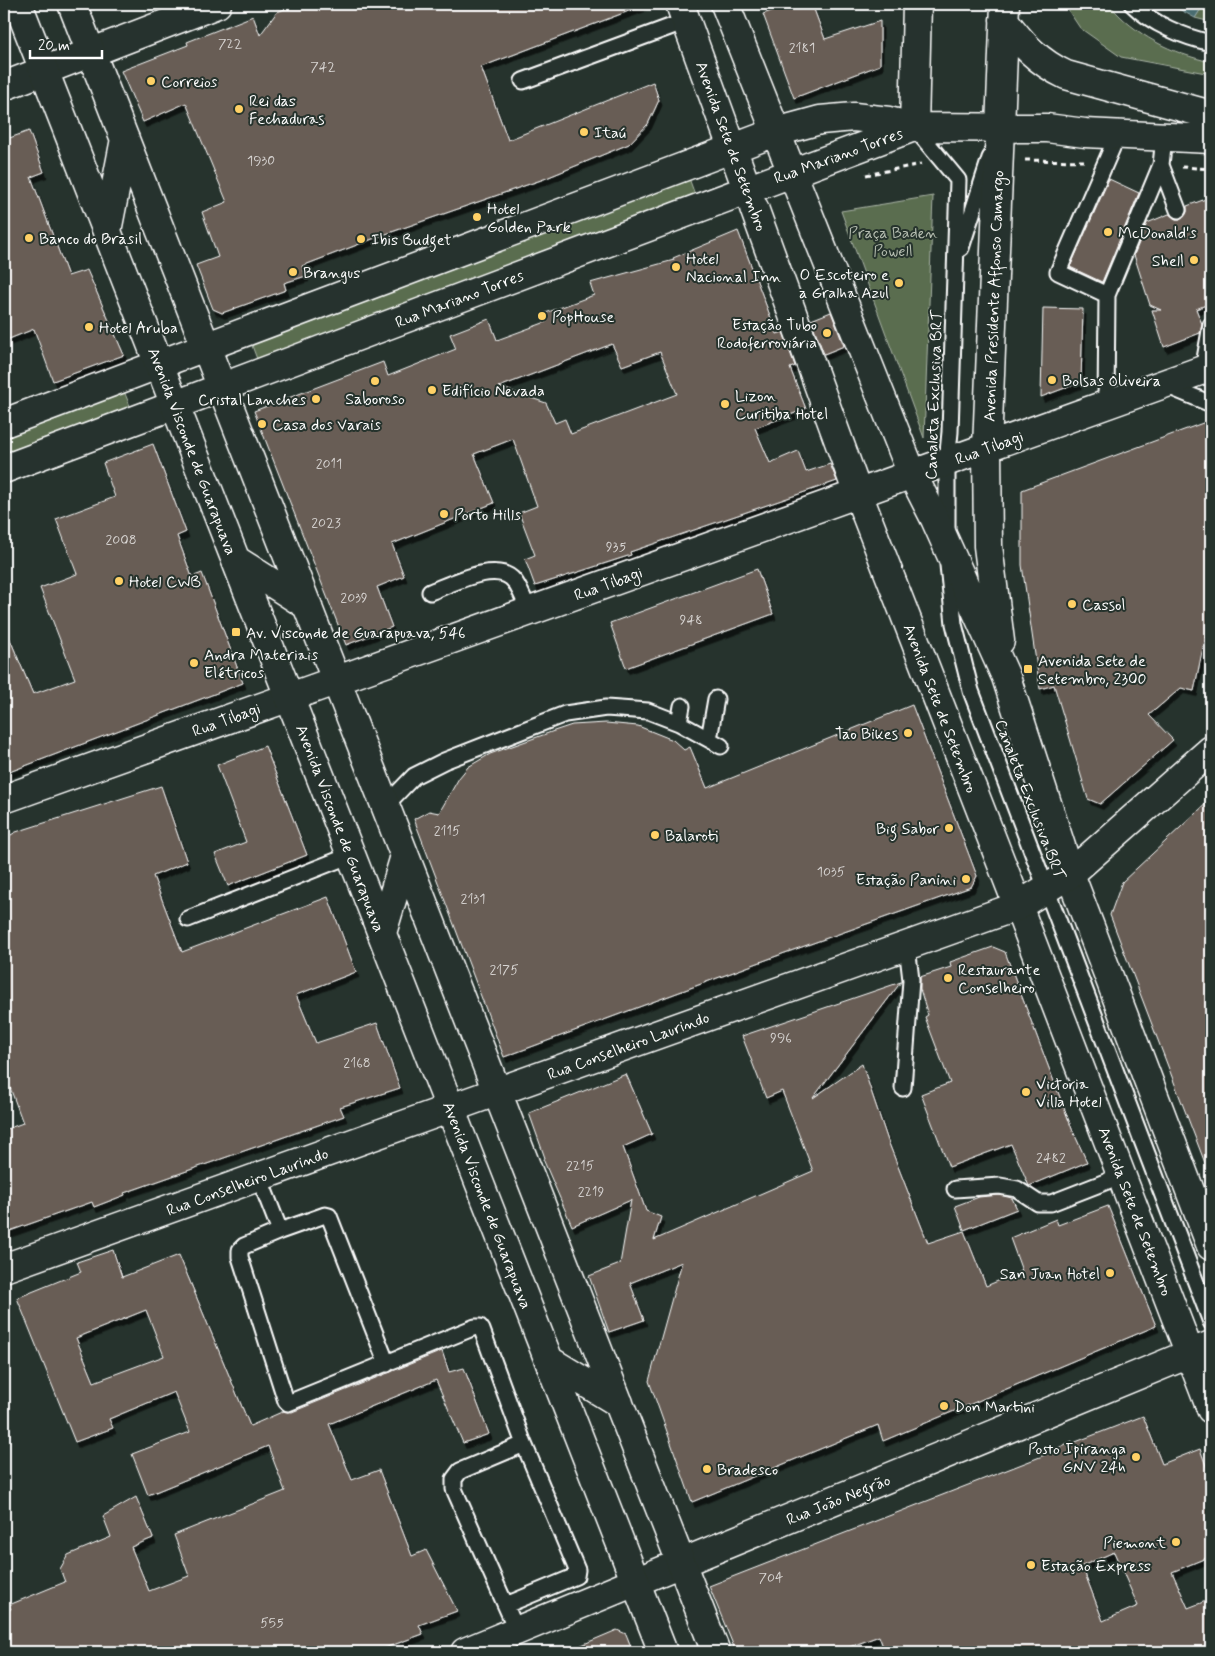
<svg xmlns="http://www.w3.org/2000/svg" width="1215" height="1656" font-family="Mynerve,sans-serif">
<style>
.green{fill:#5a6d50;stroke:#acb6a8}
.water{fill:#496c70;stroke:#92a7a9}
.building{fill:#685d54;stroke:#fff;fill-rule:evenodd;filter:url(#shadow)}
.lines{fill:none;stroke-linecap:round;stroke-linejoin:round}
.service-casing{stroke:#fff;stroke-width:19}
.minor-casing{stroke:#fff;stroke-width:31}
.secondary-casing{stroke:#fff;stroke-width:31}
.primary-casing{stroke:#fff;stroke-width:31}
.path{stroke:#fff;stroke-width:3;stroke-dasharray:5 4;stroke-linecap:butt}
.service{stroke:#26332d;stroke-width:15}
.minor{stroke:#26332d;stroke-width:28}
.secondary{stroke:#26332d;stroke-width:28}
.primary{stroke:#26332d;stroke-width:28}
.poi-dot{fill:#ffd166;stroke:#26332d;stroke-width:2}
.labels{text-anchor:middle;stroke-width:4;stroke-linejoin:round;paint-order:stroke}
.number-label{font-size:14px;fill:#d9d6d4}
.poi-label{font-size:16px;fill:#fff;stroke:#26332d;text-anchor:start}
.street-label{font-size:16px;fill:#fff;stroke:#26332d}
.park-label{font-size:16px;fill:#b5bdb0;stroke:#26332d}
</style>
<defs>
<filter id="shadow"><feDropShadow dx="3" dy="5.5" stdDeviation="0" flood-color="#0009"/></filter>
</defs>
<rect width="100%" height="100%" fill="#26332d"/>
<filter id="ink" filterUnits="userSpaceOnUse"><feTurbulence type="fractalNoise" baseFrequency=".02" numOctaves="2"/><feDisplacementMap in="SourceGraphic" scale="10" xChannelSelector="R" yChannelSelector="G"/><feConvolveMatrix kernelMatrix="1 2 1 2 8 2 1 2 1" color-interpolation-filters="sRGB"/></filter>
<g filter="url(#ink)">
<path class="green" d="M1064,4H1109C1134,35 1173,54 1211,62V74L1121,57L1080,28Z
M1204,4H1211V22L1195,18Z
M686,170L698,203L260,367L248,335Z
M933,196L924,438L841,211Z
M121,384L135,418L4,467V427Z"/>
<path class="water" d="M1170,4H1204L1195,18Z"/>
<path class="building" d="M297,4H642V6L481,67L508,140L653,82L659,100L648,124L629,144L544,179L383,235L302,266L306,276L284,283L286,290L222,313L213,309L196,265L218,257L202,212L227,202L186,103L143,122L121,71L188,45L187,42L253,16L260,35L277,12Z
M791,4H812L825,39L880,21V65L794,98L763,14Z
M29,131L44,172L31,177L68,276L87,270L124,355L53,381L34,329L4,341V140Z
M1109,179L1139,193L1102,282L1070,267Z
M1211,197V303L1196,309L1202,324L1200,333L1164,347L1152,310H1161L1150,305L1134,255L1147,223L1169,214L1176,219H1182L1187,212V206Z
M738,231L777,334L783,332L795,366L790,368L806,409L755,428L770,463L798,451L806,472L830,464L837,481L630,552L631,555L535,586L525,559L535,555L519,513L537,506L513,439L474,454L494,503L392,544L404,576L377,587L392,627L346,645L254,411L383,362L388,376L456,349L450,334L489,319L497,340L546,322L543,314L594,295L590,283L674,260L673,258ZM612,344L622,366L660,352L677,394L571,434L565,419L555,423L546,403L499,387Z
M1043,308L1083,309L1081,382L1041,397Z
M831,312L844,346L824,354L811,320Z
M1211,420V623L1203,647L1194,691L1181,688L1149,715L1173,740L1100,804L1088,799L1054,685L1040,689L1022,565V490Z
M153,444L186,532L177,536L192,577L202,573L243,683L4,774V625L33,694L75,679L40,588L77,574L56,519L115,497L103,463Z
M757,569L773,614L626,668L610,623Z
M912,705L977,876L971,887L782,954L504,1057L414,819L429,811L439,813L459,778L468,767L490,754L554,731L572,725L606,723L638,726L673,740L684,750L690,747L707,788Z
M265,746L307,855L228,886L215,854L246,842L217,765Z
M161,786L187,862L153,876L182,952L328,897L356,972L296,995L316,1043L377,1023L400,1088L340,1107L344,1116L124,1193L125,1195L94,1207L92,1202L4,1233V1130L23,1123L4,1071V839L16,832Z
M1211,799V1176H1210L1110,915L1122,882Z
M993,947L1005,952L1072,1129L1087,1162L1029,1186L1011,1144L949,1167L921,1094L950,1083L925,1017L928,1015L920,989V977L951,967L950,962Z
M901,982L813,1098L862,1064L888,1141L928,1243L964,1231L986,1286L1022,1271L1010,1238L1056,1219L1058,1225L1108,1206L1156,1326L883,1441L878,1425L692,1502L649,1381L682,1262L630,1283L644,1320L609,1332L589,1276L620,1264L631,1200L572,1226L543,1159L545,1158L529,1113L626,1074L652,1134L623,1147L646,1211L661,1217L654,1240L813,1171L782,1091L766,1098L742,1036Z
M999,1195L1012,1198L1017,1209L964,1230L955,1206L979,1197Z
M113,1250L122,1277L179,1255L250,1426L284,1411L292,1412L442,1351L449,1372L464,1368L489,1434L463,1443L436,1380L329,1424L352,1480L379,1470L412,1556L426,1550L457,1611L419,1625L423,1634L374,1652H4V1613L11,1609L9,1605L65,1582L60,1569L68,1555L111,1537L103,1516L136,1497L153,1538L131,1547L149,1591L189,1576L174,1535L285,1491L268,1446L148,1495L132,1454L190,1432L174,1392L109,1419L113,1428L75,1442L17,1298L81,1272L77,1262ZM146,1310L164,1356L94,1382L76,1338Z
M1143,1416L1162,1464L1200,1449L1211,1480V1556L1172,1572L1188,1608L1211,1599V1652H885L879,1636L836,1652H736L709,1586L1040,1457L1072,1441L1073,1443ZM1114,1552L1138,1606L1103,1621L1082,1566Z
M617,1630L626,1634L633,1652H565Z"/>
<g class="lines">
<g class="service-casing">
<path id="service" d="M1132,4C1152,24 1184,37 1211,43
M523,81L686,21
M914,127L958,180L950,432L947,462V532
M1118,134L1058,272L1107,295L1161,165L1164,137
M1161,165L1178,210
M961,248L990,158
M1203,370L1211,325
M1163,384L1211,404
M1106,405L1107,295
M948,565L954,624L971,691L1211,1322
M430,592C451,584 499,559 515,582C521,591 525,602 529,611
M679,723L682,706
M709,739L716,699
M385,806L414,776L444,761L565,714L606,708L648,711L679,723L721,746
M188,919L351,855
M903,1088L911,980L907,946
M259,1177L280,1231L244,1246L240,1250V1257L286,1401L288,1403L475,1327H480L482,1330L524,1444L460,1471L454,1479V1489L517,1631
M955,1189L1000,1186L1017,1189L1038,1203H1051L1123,1175
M280,1231L325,1215L329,1216L387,1364
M506,1605L576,1576L577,1570L524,1444"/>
</g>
<g class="minor-casing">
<path id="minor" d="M4,86L217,4"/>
</g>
<g class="secondary-casing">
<path id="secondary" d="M4,423L160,364
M4,469L175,405
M4,799L290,697
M1070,874L1211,1246
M1018,906L1211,1409
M4,1268L451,1108
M465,1652L1211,1345"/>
</g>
<g class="primary-casing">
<path id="primary" d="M18,4L663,1652
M72,4L716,1652
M680,4L747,189
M725,4L912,474L935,519L1006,677L1070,874
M1004,20C1022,44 1038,62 1066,75L1211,115
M914,127L917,4
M754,208L858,494L1018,906
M107,231L125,139
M160,364L776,132L820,120L854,117L889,121L914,127L1047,128L1085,133L1211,139
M175,405L914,127
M236,560L308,606
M1000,641L988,546L987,448L1005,4
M290,697L1211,367
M382,933L405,856
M451,1108L1018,906L1070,874L1211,750
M550,1361L619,1403"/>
</g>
<path class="path" d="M1025,160L1086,161
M1182,167L1211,169
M866,175L921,164
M1208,1434L1211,1443"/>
<use href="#service" class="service"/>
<use href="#minor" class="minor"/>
<use href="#secondary" class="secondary"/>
<use href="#primary" class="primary"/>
</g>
</g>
<g class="poi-dot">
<circle cx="151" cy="81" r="5"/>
<circle cx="239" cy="109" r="5"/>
<circle cx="584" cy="132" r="5"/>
<circle cx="477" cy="217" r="5"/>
<circle cx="1108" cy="232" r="5"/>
<circle cx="29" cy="238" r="5"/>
<circle cx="361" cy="239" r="5"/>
<circle cx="1194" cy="260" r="5"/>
<circle cx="676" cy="267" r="5"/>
<circle cx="293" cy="272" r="5"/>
<circle cx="899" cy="283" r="5"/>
<circle cx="542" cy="316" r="5"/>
<circle cx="89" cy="327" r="5"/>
<circle cx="827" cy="333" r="5"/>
<circle cx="1052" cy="380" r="5"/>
<circle cx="375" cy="381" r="5"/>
<circle cx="432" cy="390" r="5"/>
<circle cx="316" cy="399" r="5"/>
<circle cx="725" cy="404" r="5"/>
<circle cx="262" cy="424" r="5"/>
<circle cx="444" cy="514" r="5"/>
<circle cx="119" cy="581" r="5"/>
<circle cx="1072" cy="604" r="5"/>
<rect x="231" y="627" width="10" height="10" rx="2.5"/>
<circle cx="194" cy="663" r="5"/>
<rect x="1023" y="664" width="10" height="10" rx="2.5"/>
<circle cx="908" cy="733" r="5"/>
<circle cx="949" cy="828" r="5"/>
<circle cx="655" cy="835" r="5"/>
<circle cx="966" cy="879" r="5"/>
<circle cx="948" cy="978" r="5"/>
<circle cx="1026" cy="1092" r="5"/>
<circle cx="1110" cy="1273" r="5"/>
<circle cx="944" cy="1406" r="5"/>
<circle cx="1136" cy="1457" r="5"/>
<circle cx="707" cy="1469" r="5"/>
<circle cx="1176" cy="1542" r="5"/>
<circle cx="1031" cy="1565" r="5"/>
</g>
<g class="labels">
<g class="number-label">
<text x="230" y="48">722</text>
<text x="802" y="52">2181</text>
<text x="323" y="71">742</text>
<text x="261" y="165">1930</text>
<text x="329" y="468">2011</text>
<text x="326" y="527">2023</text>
<text x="121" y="544">2008</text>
<text x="616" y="551">935</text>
<text x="354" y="602">2039</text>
<text x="691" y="624">948</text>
<text x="447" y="835">2115</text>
<text x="831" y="876">1035</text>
<text x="473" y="903">2131</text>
<text x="504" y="974">2175</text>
<text x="781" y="1042">996</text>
<text x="357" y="1067">2168</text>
<text x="1051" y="1162">2482</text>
<text x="580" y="1170">2215</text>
<text x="591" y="1196">2219</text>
<text x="771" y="1582">704</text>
<text x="272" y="1627">555</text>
</g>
<g class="poi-label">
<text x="161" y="87">Correios</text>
<text x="249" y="106">Rei das<tspan x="249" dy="18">Fechaduras</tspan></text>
<text x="594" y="138">Itaú</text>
<text x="487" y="214">Hotel<tspan x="487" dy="18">Golden Park</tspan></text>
<text x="1118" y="238">McDonald's</text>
<text x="39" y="244">Banco do Brasil</text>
<text x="371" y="245">Ibis Budget</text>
<text x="686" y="264">Hotel<tspan x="686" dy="18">Nacional Inn</tspan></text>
<text x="1184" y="266" text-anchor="end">Shell</text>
<text x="303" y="278">Brangus</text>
<text x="889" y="280" text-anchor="end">O Escoteiro e<tspan x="889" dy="18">a Gralha Azul</tspan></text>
<text x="552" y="322">PopHouse</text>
<text x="817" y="330" text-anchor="end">Estação Tubo<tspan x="817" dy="18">Rodoferroviária</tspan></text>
<text x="99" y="333">Hotel Aruba</text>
<text x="1062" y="386">Bolsas Oliveira</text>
<text x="442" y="396">Edifício Nevada</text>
<text x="735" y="401">Lizon<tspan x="735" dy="18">Curitiba Hotel</tspan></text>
<text x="375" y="404" text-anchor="middle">Saboroso</text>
<text x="306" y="405" text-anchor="end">Cristal Lanches</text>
<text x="272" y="430">Casa dos Varais</text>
<text x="454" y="520">Porto Hills</text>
<text x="129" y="587">Hotel CWB</text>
<text x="1082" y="610">Cassol</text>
<text x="246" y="638">Av. Visconde de Guarapuava, 546</text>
<text x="204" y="660">Andra Materiais<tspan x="204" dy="18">Elétricos</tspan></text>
<text x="1038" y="666">Avenida Sete de<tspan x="1038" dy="18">Setembro, 2300</tspan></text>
<text x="898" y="739" text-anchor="end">Tao Bikes</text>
<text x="939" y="834" text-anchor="end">Big Sabor</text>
<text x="665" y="841">Balaroti</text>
<text x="956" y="885" text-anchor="end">Estação Panini</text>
<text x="958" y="975">Restaurante<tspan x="958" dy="18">Conselheiro</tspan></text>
<text x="1036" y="1089">Victoria<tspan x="1036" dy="18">Villa Hotel</tspan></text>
<text x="1100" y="1279" text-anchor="end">San Juan Hotel</text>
<text x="954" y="1412">Don Martini</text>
<text x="1126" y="1454" text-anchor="end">Posto Ipiranga<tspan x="1126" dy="18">GNV 24h</tspan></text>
<text x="717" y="1475">Bradesco</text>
<text x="1166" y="1548" text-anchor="end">Piemont</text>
<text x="1041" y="1571">Estação Express</text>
</g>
<g class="street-label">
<text transform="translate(732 146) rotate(70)" y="6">Avenida Sete de Setembro</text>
<text transform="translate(838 155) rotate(-20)" y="6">Rua Mariano Torres</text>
<text transform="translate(993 296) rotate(-88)" y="6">Avenida Presidente Affonso Camargo</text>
<text transform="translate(459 298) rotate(-21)" y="6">Rua Mariano Torres</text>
<text transform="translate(933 395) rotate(-88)" y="6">Canaleta Exclusiva BRT</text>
<text transform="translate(989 447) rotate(-20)" y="6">Rua Tibagi</text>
<text transform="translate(193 451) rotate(69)" y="6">Avenida Visconde de Guarapuava</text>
<text transform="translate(608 583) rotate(-20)" y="6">Rua Tibagi</text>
<text transform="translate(941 708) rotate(69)" y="6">Avenida Sete de Setembro</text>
<text transform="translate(226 719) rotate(-20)" y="6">Rua Tibagi</text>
<text transform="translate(1031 799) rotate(69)" y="6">Canaleta Exclusiva BRT</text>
<text transform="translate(341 828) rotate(69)" y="6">Avenida Visconde de Guarapuava</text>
<text transform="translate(628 1045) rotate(-20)" y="6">Rua Conselheiro Laurindo</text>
<text transform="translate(247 1181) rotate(-20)" y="6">Rua Conselheiro Laurindo</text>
<text transform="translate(488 1205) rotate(69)" y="6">Avenida Visconde de Guarapuava</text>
<text transform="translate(1136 1211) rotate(69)" y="6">Avenida Sete de Setembro</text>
<text transform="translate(838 1499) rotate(-22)" y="6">Rua João Negrão</text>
</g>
<g class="park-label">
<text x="893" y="238">Praça Baden<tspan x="893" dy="18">Powell</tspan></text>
</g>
</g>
<rect width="1215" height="1656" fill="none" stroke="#26332d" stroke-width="20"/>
<rect x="10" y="10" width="1195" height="1636" fill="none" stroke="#fff" stroke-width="2" filter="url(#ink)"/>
<path d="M30 50v8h72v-8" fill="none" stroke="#ffffff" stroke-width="2.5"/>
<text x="38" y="50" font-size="15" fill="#ffffff" stroke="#26332d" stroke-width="4" paint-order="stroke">20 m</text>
</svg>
